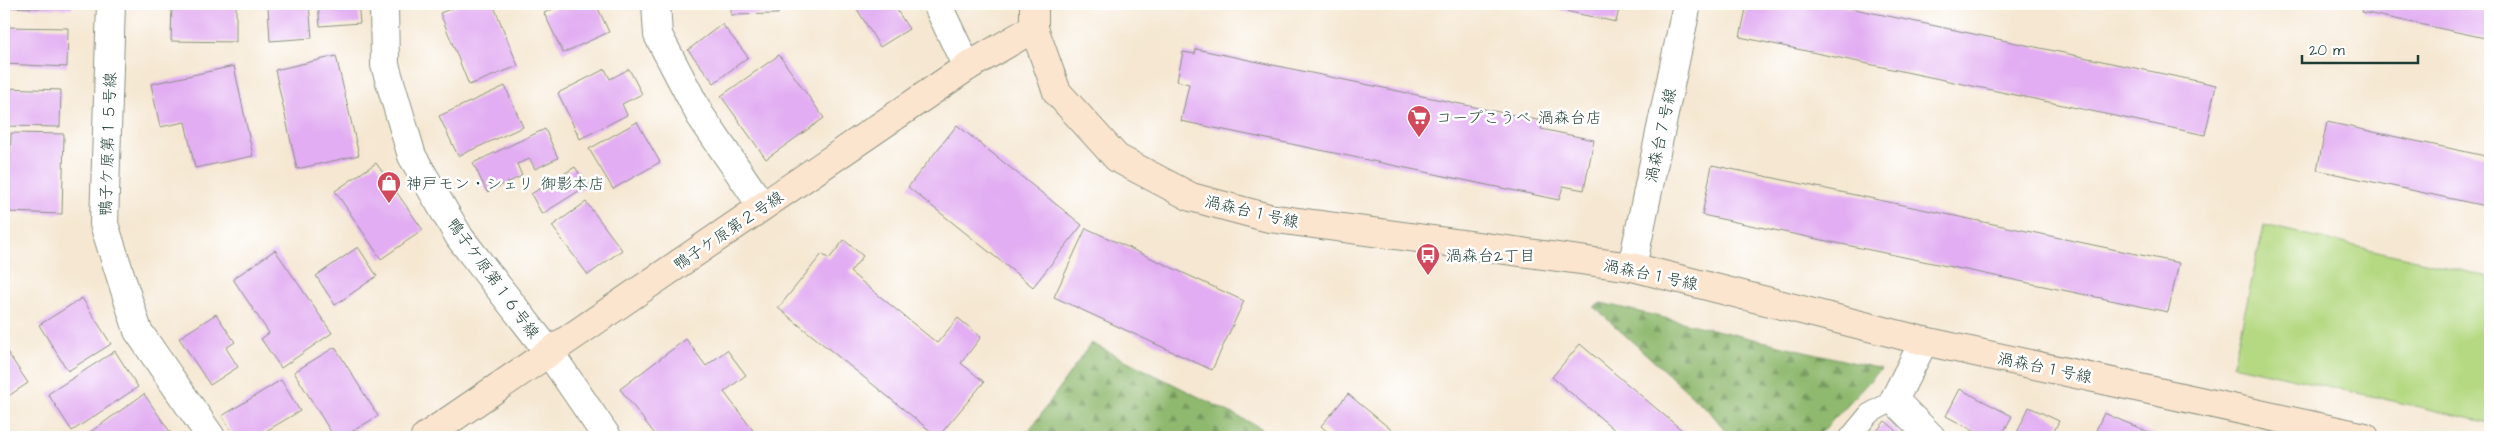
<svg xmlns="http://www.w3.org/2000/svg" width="2494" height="441" font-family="'Architects Daughter','Klee One',sans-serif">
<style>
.green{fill:#b5d982;stroke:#6a8b5b}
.forest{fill:url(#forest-firs);stroke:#587b52}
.building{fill:#e2adf2}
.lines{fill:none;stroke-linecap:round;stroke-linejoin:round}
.lane-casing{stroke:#8a9282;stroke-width:22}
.street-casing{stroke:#8a9282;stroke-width:30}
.secondary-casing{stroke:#8a9282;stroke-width:30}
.lane{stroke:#fff;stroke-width:20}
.street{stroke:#fff;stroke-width:28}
.secondary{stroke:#fce5cf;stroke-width:28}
.labels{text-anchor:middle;stroke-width:5;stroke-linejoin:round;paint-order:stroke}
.poi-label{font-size:16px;fill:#1f3d34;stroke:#fff;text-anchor:start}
.street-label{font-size:16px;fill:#1f3d34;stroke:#fff}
</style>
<defs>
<pattern id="forest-firs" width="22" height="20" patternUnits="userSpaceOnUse" patternTransform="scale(1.25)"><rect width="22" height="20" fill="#90b970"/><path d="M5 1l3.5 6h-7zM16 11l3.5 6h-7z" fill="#75985d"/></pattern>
</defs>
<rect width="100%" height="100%" fill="#fff"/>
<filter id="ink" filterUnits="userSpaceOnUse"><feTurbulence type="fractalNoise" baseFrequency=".02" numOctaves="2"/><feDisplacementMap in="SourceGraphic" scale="10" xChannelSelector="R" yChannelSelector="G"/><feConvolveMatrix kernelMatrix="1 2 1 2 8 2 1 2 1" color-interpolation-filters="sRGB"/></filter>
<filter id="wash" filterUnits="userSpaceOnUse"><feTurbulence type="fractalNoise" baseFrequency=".0096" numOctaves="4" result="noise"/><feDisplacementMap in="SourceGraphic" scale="20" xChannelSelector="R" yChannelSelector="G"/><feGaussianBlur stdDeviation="1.12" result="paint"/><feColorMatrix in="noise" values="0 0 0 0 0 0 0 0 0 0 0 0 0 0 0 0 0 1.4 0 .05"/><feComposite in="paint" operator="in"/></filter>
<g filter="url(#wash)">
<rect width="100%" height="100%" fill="#f5e7d1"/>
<path class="green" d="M2264,225L2490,277V423L2233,365Z"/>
<path class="forest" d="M1601,303L1881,369L1817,437H1731L1711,413L1594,307Z
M1091,343L1261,428L1251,437H1025Z"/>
<g id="blocks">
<path class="building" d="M4,4H72V9L4,7Z
M172,4H236V42L171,41Z
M309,4L312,38L270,41L268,7Z
M318,4H358L360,23L320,26Z
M463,4H493L518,66L469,85L440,13Z
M564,4H596L609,32L563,53L544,13Z
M731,4H778V14L731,15Z
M854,4H893L909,29L880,47Z
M1533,4H1620L1616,22Z
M1747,4H1831L2216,85L2205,135L1740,37Z
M2364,4H2490V39L2362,12Z
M722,24L748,57L714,83L688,50Z
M4,27L68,28L67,67L4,64Z
M1196,49L1542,121L1541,129L1594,140L1584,190L1563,186L1559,200L1181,121L1189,84L1177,81L1183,52L1195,54Z
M779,55L824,118L766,159L721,96Z
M336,56L359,155L297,169L275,70Z
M234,66L253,156L195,168L185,122L160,127L151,84Z
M605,69L610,79L629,69L642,94L622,104L627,115L580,139L558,93Z
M505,86L523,127L458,156L439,116Z
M4,88L61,90L60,127L4,126Z
M637,122L660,162L613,189L589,149Z
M2327,122L2490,157V207L2317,170Z
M957,125L1082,225L1033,287L908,187Z
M545,129L558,158L535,169L530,159L517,164L522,176L487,192L473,163Z
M11,133L64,134L62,214L8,212Z
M376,163L423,230L381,259L335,191Z
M1712,165L2179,263L2168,312L1702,215Z
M575,167L587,186L542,214L531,194Z
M586,202L622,250L588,275L552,226Z
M1086,228L1244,301L1212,370L1054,297Z
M844,240L863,256L850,272L937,343L958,318L981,337L961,363L984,382L938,437L778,308L822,254L829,259Z
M358,247L377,276L335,305L316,276Z
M275,250L332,333L281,368L261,339L269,333L233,279Z
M82,298L111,344L68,371L39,325Z
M216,314L235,342L226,348L238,367L210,385L179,338Z
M686,339L706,366L727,350L746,375L724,392L758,437H657L620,389Z
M1580,344L1690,437H1623L1552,377Z
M4,347L28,383L4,399Z
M335,347L378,416L343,437H334L294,372Z
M115,351L138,387L72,431L48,394Z
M281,380L300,411L256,437H235L222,416Z
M1960,389L2012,416L2001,437H1985L1946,416Z
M144,394L173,436L88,437L86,435Z
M1348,394L1400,437H1333L1321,426Z
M2029,407L2059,421L2051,437H2015Z
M2104,413L2160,437H2093Z
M1885,421L1904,437H1872Z"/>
</g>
</g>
<g filter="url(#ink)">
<use href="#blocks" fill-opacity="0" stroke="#8a9282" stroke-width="1"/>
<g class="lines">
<g class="lane-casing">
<path id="lane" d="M1850,437L1869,414L1894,400"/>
</g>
<g class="street-casing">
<path id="street" d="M111,4L104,224L138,331L211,437
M384,4L385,65L412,156L460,238L549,352L607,437
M656,4L658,35L700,115L762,206
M937,4L967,67
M1632,267L1687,4
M1924,341L1894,400L1931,437"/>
</g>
<g class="secondary-casing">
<path id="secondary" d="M1034,4V28L1057,92L1117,158L1191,197L1269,218L1632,267L1924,341L2365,437
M425,437L967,67L1034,28"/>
</g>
<use href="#lane" class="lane"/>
<use href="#street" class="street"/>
<use href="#secondary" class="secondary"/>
</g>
</g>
<defs>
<g id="supermarket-pin" transform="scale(1.25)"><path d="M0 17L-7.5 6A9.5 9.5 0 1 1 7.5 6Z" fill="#d1495b" stroke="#fff"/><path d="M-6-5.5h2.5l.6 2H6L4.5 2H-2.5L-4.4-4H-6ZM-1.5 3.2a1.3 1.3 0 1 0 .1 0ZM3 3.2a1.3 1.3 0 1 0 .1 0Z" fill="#fff"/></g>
<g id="shop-pin" transform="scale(1.25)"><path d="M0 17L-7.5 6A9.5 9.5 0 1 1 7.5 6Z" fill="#d1495b" stroke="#fff"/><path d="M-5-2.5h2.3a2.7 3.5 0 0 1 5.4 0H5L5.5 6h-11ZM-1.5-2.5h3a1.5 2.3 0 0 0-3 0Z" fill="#fff"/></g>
<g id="bus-pin" transform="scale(1.25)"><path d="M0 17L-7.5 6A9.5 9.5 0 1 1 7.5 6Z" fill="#d1495b" stroke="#fff"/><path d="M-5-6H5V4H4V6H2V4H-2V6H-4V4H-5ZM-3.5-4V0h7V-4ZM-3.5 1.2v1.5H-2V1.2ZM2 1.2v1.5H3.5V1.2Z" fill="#fff"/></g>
</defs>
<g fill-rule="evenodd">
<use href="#supermarket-pin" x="1419" y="117"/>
<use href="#shop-pin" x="389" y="183"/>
<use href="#bus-pin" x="1428" y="255"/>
</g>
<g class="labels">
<g class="poi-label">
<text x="1436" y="123">コープこうべ 渦森台店</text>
<text x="406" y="189">神戸モン・シェリ 御影本店</text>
<text x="1446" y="261">渦森台2丁目</text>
</g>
<g class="street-label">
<text transform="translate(1660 135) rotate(-78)" y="6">渦森台７号線</text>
<text transform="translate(107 144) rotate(-88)" y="6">鴨子ケ原第１５号線</text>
<text transform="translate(1252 211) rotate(13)" y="6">渦森台１号線</text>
<text transform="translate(728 230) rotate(-34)" y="6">鴨子ケ原第２号線</text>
<text transform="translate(1651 274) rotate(12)" y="6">渦森台１号線</text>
<text transform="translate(494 278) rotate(54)" y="6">鴨子ケ原第１６号線</text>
<text transform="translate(2045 367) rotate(12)" y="6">渦森台１号線</text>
</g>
</g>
<rect width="2494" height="441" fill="none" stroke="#fff" stroke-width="20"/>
<path d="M2302 55v8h116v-8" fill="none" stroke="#1f3d34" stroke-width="2.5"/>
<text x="2309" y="55" font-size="15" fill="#1f3d34" stroke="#ffffff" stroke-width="4" paint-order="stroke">20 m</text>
</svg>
